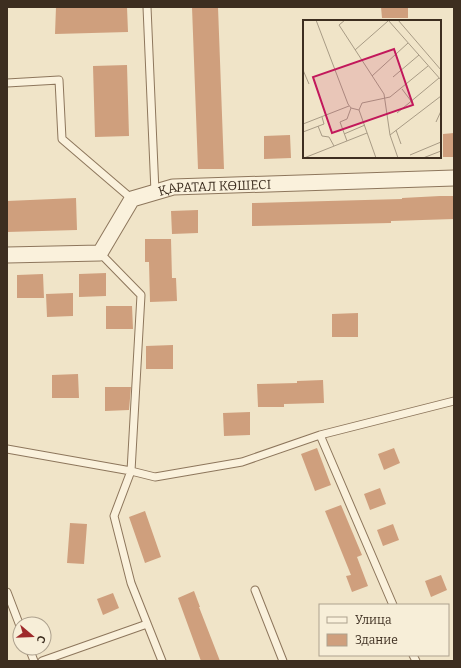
<svg xmlns="http://www.w3.org/2000/svg" width="461" height="668" font-family="Bitter,serif">
<style>
.building{fill:#cf9f7d}
.lines{fill:none;stroke-linecap:round;stroke-linejoin:round}
.lane-casing{stroke:#8d765c;stroke-width:9}
.street-casing{stroke:#8d765c;stroke-width:17}
.lane{stroke:#faf1dc;stroke-width:7}
.street{stroke:#faf1dc;stroke-width:15}
.labels{text-anchor:middle;stroke-width:3;stroke-linejoin:round;paint-order:stroke}
.street-label{font-size:13px;fill:#3d2e20;stroke:#f7eed8}
.inset-road{fill:none;stroke:#a89b85;stroke-width:1}
.view{fill:#c2185b;fill-opacity:0.15;stroke:#c2185b;stroke-width:2}
.inset-edge{fill:none;stroke:#3d2e20;stroke-width:2}
</style>
<rect width="100%" height="100%" fill="#f0e4c8"/>
<path class="building" d="M56,7H127L128,32L55,34Z
M192,7H218L224,169H198Z
M381,7H408V18H382Z
M127,65L129,136L95,137L93,66Z
M454,133V157H443V134Z
M290,135L291,158L264,159V136Z
M440,196H454V219L391,221V223L252,226V203L402,199V198Z
M76,198L77,230L7,232V201Z
M198,210V233L172,234L171,211Z
M145,239H171L172,278H176L177,301L150,302L149,262H145Z
M106,273V296L79,297V274Z
M43,274L44,298H17V275Z
M73,293V316L47,317L46,294Z
M106,306H132L133,329H106Z
M358,313V337H332V314Z
M173,345V369H146V346Z
M78,374L79,398H52V375Z
M323,380L324,403L284,404V407H258L257,384L297,383V381Z
M105,387H131L129,410L105,411Z
M250,412V435L224,436L223,413Z
M317,448L331,485L315,491L301,454Z
M394,448L400,463L384,470L378,454Z
M380,488L386,504L370,510L364,494Z
M341,505L362,555L357,557L368,586L352,592L346,576L351,575L325,511Z
M145,511L161,557L145,563L129,517Z
M70,523L87,524L84,564L67,563Z
M393,524L399,540L383,546L377,530Z
M441,575L447,590L431,597L425,581Z
M194,591L200,607H199L220,661H201L178,598Z
M113,593L119,608L103,615L97,599Z"/>
<g class="lines">
<g class="lane-casing">
<path id="lane" d="M147,7L155,192
M7,83L59,80L62,139L132,199
M100,253L141,295L131,471L114,516L131,583L162,661
M320,435L393,605
M7,449L131,471L155,477L242,462L320,435L454,401
M255,590L283,661
M7,592L20,626
M29,648L34,661
M413,655L416,661
M42,661L147,624"/>
</g>
<g class="street-casing">
<g id="street">
<path id="s1" d="M7,255L100,253L132,199L173,187L454,178"/>
</g>
</g>
<use href="#lane" class="lane"/>
<use href="#street" class="street"/>
</g>
<g class="labels">
<g class="street-label">
<text dy="5" stroke="none"><textPath href="#s1" startOffset="240">ҚАРАТАЛ КӨШЕСІ</textPath></text>
</g>
</g>
<g transform="translate(303 20)">
<rect width="138" height="138" fill="#f0e4c8"/>
<path class="inset-road" d="M13,0L45,84L48,88L56,90L73,138M42,0L36,5L81,74L87,115M85,0L138,60M95,0L138,50M52,30L85,1M0,50L6,64M69,56L105,23M90,57L116,35M99,69L108,81M56,90L59,83L87,77L125,46M94,93L136,58M133,102L138,91M0,104L46,86M15,106L19,116L26,117L31,126M93,110L98,124M0,112L21,104L19,97M41,114L62,105M44,121L37,102L44,99L48,88M107,135L138,122M1,138L64,113M95,138L87,115L138,76M120,138L138,131"/>
<path class="view" d="M91,29L110,85L29,113L10,57Z"/>
<rect width="138" height="138" class="inset-edge"/>
</g>
<rect width="461" height="668" fill="none" stroke="#3d2e20" stroke-width="16"/>
<rect x="319" y="604" width="130" height="52" fill="#f7eed8" stroke="#ada18e"/>
<rect x="327" y="617" width="20" height="6" fill="#faf1dc" stroke="#ada18e"/>
<text x="355" y="624" font-size="12" fill="#3d2e20">Улица</text>
<rect x="327" y="634" width="20" height="12" fill="#cf9f7d" stroke="#ada18e"/>
<text x="355" y="644" font-size="12" fill="#3d2e20">Здание</text>
<g transform="translate(32 636) rotate(109)"><circle r="19" fill="#f7eed8" stroke="#ada18e"/>
<path d="M0-3L7 15L0 10L-7 15Z" fill="#9e2a2b"/>
<text y="-6" font-size="11" font-weight="bold" text-anchor="middle" fill="#3d2e20">С</text>
</g>
</svg>
